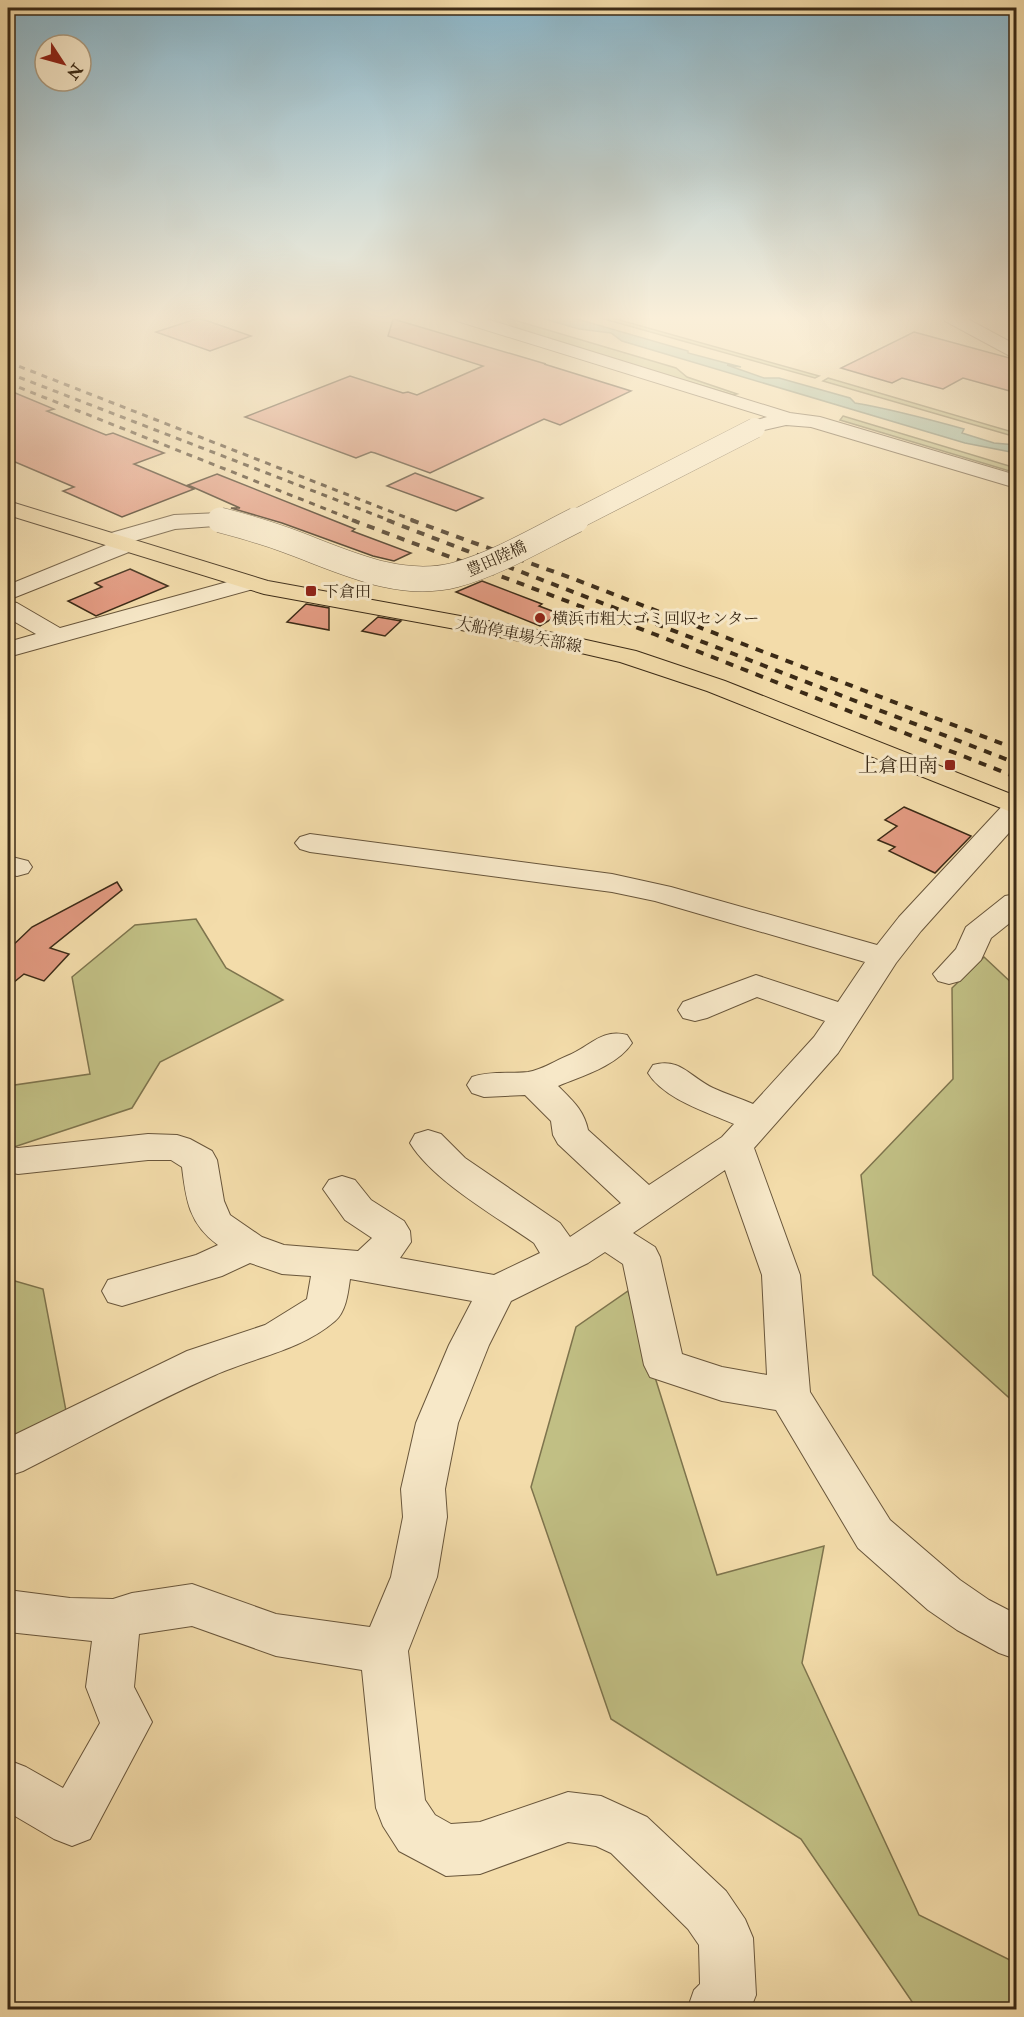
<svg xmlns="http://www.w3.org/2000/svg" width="1024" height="2017" font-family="'IM FELL Double Pica','Noto Serif JP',serif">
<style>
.green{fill:#c1bf84;stroke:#7e744d;stroke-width:1.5}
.water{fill:#9dbca3;stroke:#76826b;stroke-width:1.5}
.building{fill:#e29a81;stroke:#3b2a16;stroke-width:1.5}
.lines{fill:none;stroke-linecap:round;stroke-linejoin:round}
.minor-casing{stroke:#69563b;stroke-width:2}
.major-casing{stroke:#3b2a16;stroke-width:2}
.minor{fill:#f7e8c8;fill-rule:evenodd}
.major{fill:#f3dcaa;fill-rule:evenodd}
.rail-far2{stroke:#3b2a16;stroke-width:3;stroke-dasharray:6 6;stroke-linecap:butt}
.rail-far1{stroke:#3b2a16;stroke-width:4;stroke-dasharray:8 8;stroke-linecap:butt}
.rail{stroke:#3b2a16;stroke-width:4.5;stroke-dasharray:10 10;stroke-linecap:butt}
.minor-bridge-far1-casing{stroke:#69563b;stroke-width:21;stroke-linecap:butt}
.minor-bridge-casing{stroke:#69563b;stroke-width:26;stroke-linecap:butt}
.minor-bridge-far1{stroke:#f7e8c8;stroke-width:20}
.minor-bridge{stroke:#f7e8c8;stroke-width:25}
.poi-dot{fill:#8f2418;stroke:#f7e8c8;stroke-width:2}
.labels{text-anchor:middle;stroke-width:6;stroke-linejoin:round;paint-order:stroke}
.far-street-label{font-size:16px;fill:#3b2a16;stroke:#f7e8c8}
.far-poi-label{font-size:16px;fill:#3b2a16;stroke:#f7e8c8;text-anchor:start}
.poi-label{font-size:20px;fill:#3b2a16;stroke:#f7e8c8;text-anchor:end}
</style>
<rect width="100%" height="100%" fill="#f3dcaa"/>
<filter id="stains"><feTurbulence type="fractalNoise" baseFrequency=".00333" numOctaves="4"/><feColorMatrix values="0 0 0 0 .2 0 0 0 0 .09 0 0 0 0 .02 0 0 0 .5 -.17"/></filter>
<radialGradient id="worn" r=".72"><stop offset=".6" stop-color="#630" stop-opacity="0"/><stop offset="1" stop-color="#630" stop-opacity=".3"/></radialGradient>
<path class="green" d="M472,317H504L676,368L687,377L737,394L733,395Z
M597,317H609L819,376L815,378Z
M828,378L1016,433V437L823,381Z
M843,416L1016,468V473L840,420Z
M196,919L226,968L283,1000L160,1062L132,1108L8,1149V1086L90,1074L72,977L135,925Z
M984,957L1016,987V1404L873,1275L861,1175L953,1079L952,988Z
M8,1279L43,1289L67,1416L8,1441Z
M628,1291L717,1575L824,1546L802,1663L919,1915L1016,1963V2009H917L801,1839L611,1719L531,1487L576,1327Z"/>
<path class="water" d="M538,317H570L688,351V353L741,367L727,365L764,378H779L850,398L855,403C891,409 928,419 964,429L962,433L994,443L1016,445V453L965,443L622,341L611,333L579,329Z"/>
<path class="building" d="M199,318L251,336L210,351L156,332Z
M393,319L546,364H544L631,391L560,425L544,419L430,473L375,453L371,452L356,458L245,417L350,376L403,393L408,392L417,395L483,366L388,336Z
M914,332L1017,360V393L963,378L943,389L902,378L892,383L841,368Z
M8,390L54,409L47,411L106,435L113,433L164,453L134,464L194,489L122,517L63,491L74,487L8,459Z
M415,473L483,498L456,511L387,486Z
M217,474L355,529L352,531L411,553L394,561L373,556L282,523L231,508H240L188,485Z
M130,569L168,586L96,616L68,601L102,587L95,583Z
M482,581L542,604L539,606L560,614L540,626L456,592Z
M306,604L329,608V630L287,622Z
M378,617L401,621L385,636L362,631Z
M904,807L971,836L935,873L889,851L895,847L878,840L897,826L885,820Z
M117,882L122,890L50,948L69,954L44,981L24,974L8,987V950L32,927Z"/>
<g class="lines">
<g class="minor-casing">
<path id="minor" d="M454,317H480L790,413L820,417L1016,475V488L811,427L786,425L764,430L757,428L754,424L757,420L767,417L457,321Z
M942,317H964L1016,345V357L1010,356L945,321Z
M220,513L228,515L231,520L228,525L175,529L134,541L137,545L134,550L8,600V585L106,545L101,540L104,535L174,515Z
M249,576L257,578L261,583L257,588L8,657V642L36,634L8,618V601L17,603L60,628Z
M1016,799V825L921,931L896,963L838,1053L754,1148L800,1275L810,1392L890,1520L960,1580L989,1600L1016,1614V1659L999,1653L957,1630L928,1610L858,1548L776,1410L722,1401L650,1377L644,1365L623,1264L605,1252L588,1263L511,1301L489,1345L458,1423L445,1489L447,1517L437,1577L408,1651L425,1800L435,1815L451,1824L480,1822L568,1792L601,1796L647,1817L726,1891L745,1919L753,1938L756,1995L750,2010H687L694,1990L700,1984L699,1945L688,1929L611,1853L596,1846L568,1842L480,1874L446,1876L399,1851L383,1826L376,1808L362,1670L276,1656L192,1626L139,1634L134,1687L152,1722L90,1839L72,1846L54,1839L8,1812V1760L26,1767L63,1788L100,1723L86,1687L92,1641L8,1632V1590L70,1598L113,1599L132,1593L192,1584L276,1614L370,1627L391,1577L403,1517L401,1489L416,1423L449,1345L472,1301L350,1279C348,1293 346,1312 335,1321C300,1351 255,1357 215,1375C150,1403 87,1439 23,1471L8,1476V1438L187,1351L265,1325L307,1299L311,1276L282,1274L250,1263L222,1276L122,1306L108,1302L102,1291L108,1280L196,1255L218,1245C189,1224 186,1200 182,1167L171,1160H148L18,1174L8,1172V1146L18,1148L148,1134L177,1135L190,1139L212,1151L217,1160L224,1201L230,1215L262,1237L284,1245L358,1251L372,1238L345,1220L323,1189L329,1180L342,1176L355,1180L371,1200L404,1221L410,1231L411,1242L400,1258L494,1275L540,1253L534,1243C497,1217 433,1181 410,1143L415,1134L428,1130L441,1134L465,1158L560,1223L570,1237L621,1203L558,1144L553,1135L551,1121L525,1095L484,1097L472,1093L467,1085L472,1077C490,1071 509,1074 528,1072C541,1070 555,1061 567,1056C590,1047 601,1028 627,1035L632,1043C617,1066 582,1076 558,1086C572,1100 584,1110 588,1130L649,1185L722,1137L734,1124C707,1112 664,1099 648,1073L653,1065C680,1057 690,1077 713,1088C726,1094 739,1098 753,1104L814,1037L825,1021L757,997L707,1018L695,1021L683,1018L678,1010L683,1002L756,975L838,1002L865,962L655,901L612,892L310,852L300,849L295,843L300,837L310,834L612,874L671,887L877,945L899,917L1006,802ZM725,1170L762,1275L767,1375L722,1367L682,1354L660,1257L655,1247L633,1233Z
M8,856L28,861L32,867L28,873L17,876L8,874Z
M1016,894V918L991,938L981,960L960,981L949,984L938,981L933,974L956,949L966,927L1005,896Z"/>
</g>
<g class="major-casing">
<path id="major" d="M8,501L268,581L559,634L636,651L725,681L1016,796V814L707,691L620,662L559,648L264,594L8,515Z"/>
</g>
<use href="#minor" class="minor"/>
<use href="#major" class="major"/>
<path class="rail-far2" d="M8,362L415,521
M8,373L391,521
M8,383L356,521"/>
<path class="rail-far1" d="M352,520L654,634L1016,777
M387,520L1016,763
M411,520L574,579L1016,749"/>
<path class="rail" d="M1013,776L1016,777"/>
<g class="minor-bridge-far1-casing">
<path id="minor-bridge-far1" d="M220,520L224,521
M573,521L755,428"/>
</g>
<g class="minor-bridge-casing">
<path id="minor-bridge" d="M220,520C243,526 264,532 286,540C339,559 397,590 455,575C498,563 536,540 576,520"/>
</g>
<use href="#minor-bridge-far1" class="minor-bridge-far1"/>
<use href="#minor-bridge" class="minor-bridge"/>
</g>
<linearGradient id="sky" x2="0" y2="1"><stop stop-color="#8ab7cc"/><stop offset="0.53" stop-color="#faefd9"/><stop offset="1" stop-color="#faefd9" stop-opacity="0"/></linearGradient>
<rect width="1024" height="599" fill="url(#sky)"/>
<g class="poi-dot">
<rect x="305" y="585" width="12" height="12" rx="3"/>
<circle cx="540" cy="618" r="6"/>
<rect x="944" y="759" width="12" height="12" rx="3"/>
</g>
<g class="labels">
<g class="far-street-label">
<text transform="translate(496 558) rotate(-24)" y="6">豊田陸橋</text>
<text transform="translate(519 634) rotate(11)" y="6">大船停車場矢部線</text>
</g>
<g class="far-poi-label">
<text x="323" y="597">下倉田</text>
<text x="552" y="624">横浜市粗大ゴミ回収センター</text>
</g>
<g class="poi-label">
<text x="938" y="772">上倉田南</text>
</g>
</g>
<rect width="1024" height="2017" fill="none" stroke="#f3dcaa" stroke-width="30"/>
<rect x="9" y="9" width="1006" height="1999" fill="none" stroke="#3b2a16" stroke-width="3"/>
<rect x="15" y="15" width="994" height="1987" fill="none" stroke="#3b2a16" stroke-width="1.5"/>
<g transform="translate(63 63) rotate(126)"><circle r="28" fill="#f7e8c8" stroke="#ac9c81" stroke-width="1.5"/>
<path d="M0-4.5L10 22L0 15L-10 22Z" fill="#8f2418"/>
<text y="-9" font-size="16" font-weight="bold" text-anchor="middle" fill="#3b2a16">N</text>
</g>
<rect width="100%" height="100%" filter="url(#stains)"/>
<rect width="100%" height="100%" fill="url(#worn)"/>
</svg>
